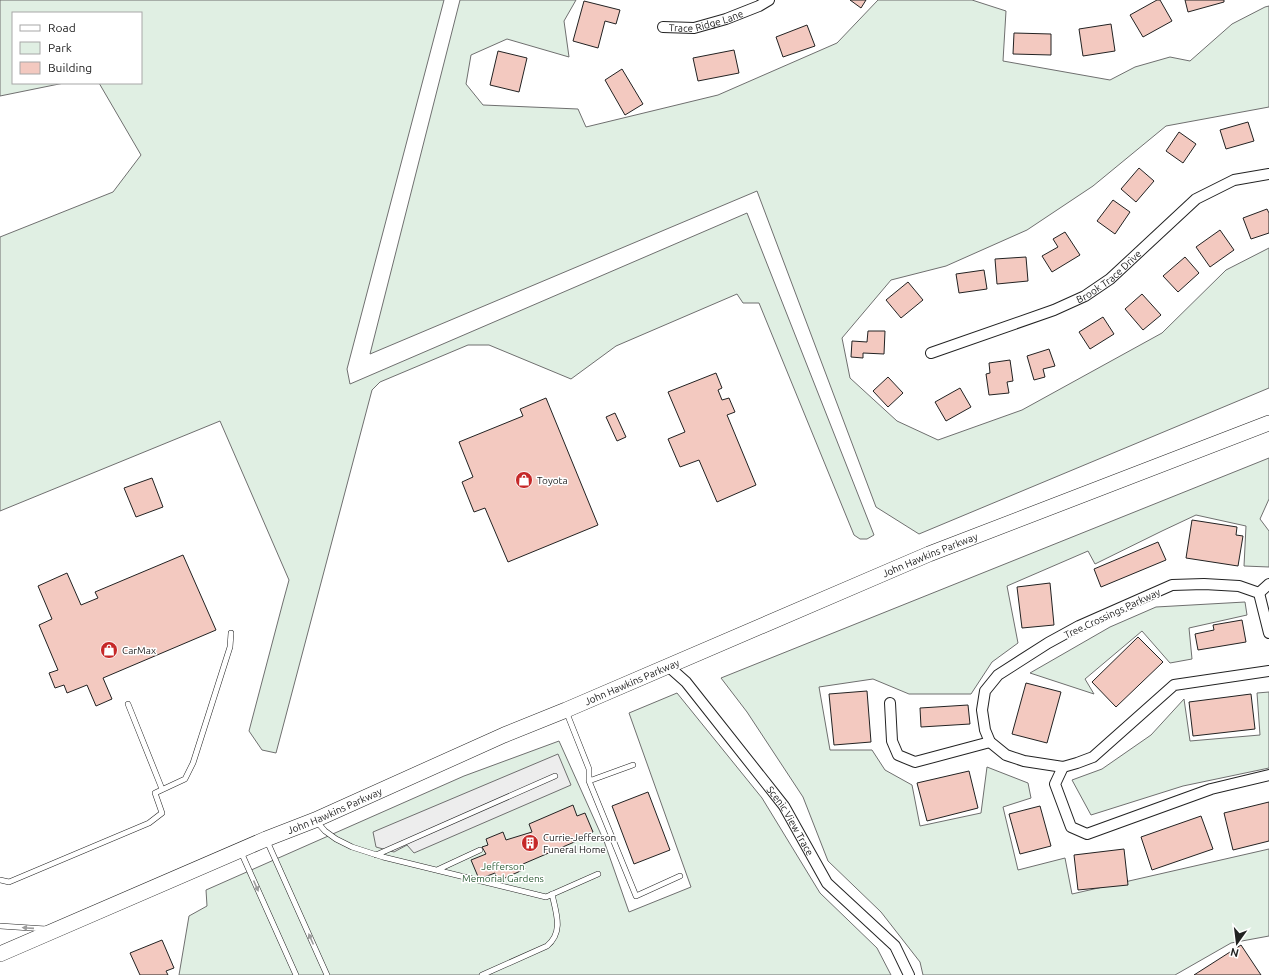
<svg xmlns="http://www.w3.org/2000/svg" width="1269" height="975" font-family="Ubuntu,sans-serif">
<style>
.green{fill:#e0efe3;stroke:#6f6f6f}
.parking{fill:#ededed;stroke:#6f6f6f}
.building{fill:#f3c9c0;stroke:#222}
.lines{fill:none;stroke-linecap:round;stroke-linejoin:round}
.lane-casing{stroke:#222;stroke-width:6}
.street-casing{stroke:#222;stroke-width:12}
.secondary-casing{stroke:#222;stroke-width:16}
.lane{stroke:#fff;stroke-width:5}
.street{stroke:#fff;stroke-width:10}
.secondary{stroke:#fff;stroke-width:15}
.oneway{fill:#9c9c9c}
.labels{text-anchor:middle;stroke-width:3;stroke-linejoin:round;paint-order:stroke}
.street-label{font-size:10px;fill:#222;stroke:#fff}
.poi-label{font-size:10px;fill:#222;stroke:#fff;text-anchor:start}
.park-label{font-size:10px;fill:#2f5e38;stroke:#fff}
</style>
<rect width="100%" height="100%" fill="#fff"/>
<path class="green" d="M0,0H444L347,369L350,384L747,213L874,535L867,539H860L854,535L759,303H743L737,294L616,346L571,379L489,345H468L380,382L372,390L276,753L262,750L249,731L283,602L289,580L220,421L0,511V237L113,192L141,155L99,83H141V13H13V83H64L0,96Z
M460,0H576L564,21L569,57L507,39L471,55L466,84L483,105L578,109L586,127L718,95L837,43L878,0H972L1006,11L1003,61L1110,80L1135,67L1170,57L1190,61L1232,24L1265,7L1269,6V107L1166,126L1093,186L1027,230L946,266L891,280L842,338L850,378L897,421L938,440L1022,410L1162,333L1226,270L1269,248V388L919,534L876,507L757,191L370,354Z
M1269,458V499L1260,519L1269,531V567L1244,566L1246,526L1196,515L1162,531L1095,564L1088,551L1007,586L1018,643L992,662L971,694H909L873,679L819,687L830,750H872L885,770L912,785L920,826L981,813L987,767L1028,783L1031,798L1003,807L1018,870L1065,858L1072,894L1269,849V936L1231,943L1175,975H923L920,962L881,912L828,861L803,797L747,712L721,678Z
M1245,602L1247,615L1189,628L1192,659L1170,663L1142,631L1085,679L1094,694L1030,673L1110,627L1156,607Z
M1269,692V768L1183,786L1091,815L1072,780L1102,769L1151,735L1184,699L1190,741L1260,735L1257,693Z
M677,693L762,798L820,893L877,948L891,975H179L189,916L207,906L206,890L464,776L559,741L604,841L629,912L691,887L629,713Z"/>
<path class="parking" d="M558,754L571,785L414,853L407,845L394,852L376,847L373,832Z"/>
<path class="building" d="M850,0H866L861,8Z
M1157,0H1160L1172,21L1143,37L1130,15Z
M1185,0H1224V2L1188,12Z
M584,1L620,10L616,24L605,21L598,48L573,41Z
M1111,24L1115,51L1083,56L1079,29Z
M807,25L815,46L783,57L776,37Z
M1014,33L1051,34V55L1013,54Z
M734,50L739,73L698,81L693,58Z
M498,51L527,58L519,92L490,85Z
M622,69L643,104L625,115L605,80Z
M1248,122L1254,141L1226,149L1220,130Z
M1179,132L1196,144L1183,163L1166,151Z
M1139,168L1154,181L1136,202L1121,189Z
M1113,200L1130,212L1115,234L1097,221Z
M1267,209L1269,213V233L1251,239L1243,218Z
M1220,230L1234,250L1210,267L1196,247Z
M1065,232L1080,255L1052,272L1042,256L1058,247L1053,239Z
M1026,257L1028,281L997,284L995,259Z
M1185,257L1199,273L1178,292L1163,276Z
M984,270L987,289L959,293L956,274Z
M908,282L923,300L901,318L886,300Z
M1142,294L1161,315L1143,330L1125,309Z
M1103,317L1114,334L1090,349L1079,332Z
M868,331H885L884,354L863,353V358L851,357L852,341L867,342Z
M1049,349L1055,366L1043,369L1045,377L1034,380L1027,356Z
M1010,360L1013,381L1007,382L1009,393L989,395L986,374L990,373L989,363Z
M716,373L722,388L718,390L722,400L729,398L735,412L727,415L756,485L717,502L699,460L680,467L668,439L685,432L668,392Z
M888,377L903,393L888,407L873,391Z
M960,388L971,407L946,421L935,402Z
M546,398L598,525L508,562L485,508L474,512L462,482L473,477L459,442L523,416L520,409Z
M615,413L626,437L617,441L606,417Z
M152,478L163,507L136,517L124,488Z
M1192,520L1237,527L1236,535L1243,536L1238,566L1186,558Z
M1158,542L1166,560L1101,587L1094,569Z
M183,555L216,630L103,678L112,699L96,706L87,685L67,693L64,685L55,688L49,673L58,670L39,625L52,619L38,586L67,573L81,605L98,598L95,592Z
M1050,583L1054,625L1022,628L1017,587Z
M1242,620L1246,642L1198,650L1195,634L1214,630L1213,625Z
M1138,637L1163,662L1116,707L1092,682Z
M1026,683L1061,692L1047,743L1012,734Z
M867,691L871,742L834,745L829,694Z
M1251,694L1255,729L1193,736L1189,702Z
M968,705L970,724L921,727L920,708Z
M969,771L978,808L927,821L917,783Z
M648,792L670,850L634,864L612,806Z
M1269,802V841L1233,850L1224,813Z
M573,805L577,816L585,813L593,832L585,835L586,837L523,864L525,869L498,881L495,873L479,879L471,860L486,854L482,847L488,845L486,839L503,832L506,840L532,832L529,824Z
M1040,806L1051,846L1020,854L1009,814Z
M1201,816L1213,849L1152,870L1141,837Z
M1124,849L1128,885L1078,890L1074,855Z
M162,940L174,968L166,971L168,975H140L130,953Z
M1241,945L1261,975H1194Z"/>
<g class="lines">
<g class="lane-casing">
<path id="lane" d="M128,704L162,789
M566,711L589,769V781L636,896L680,876
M589,781L633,765
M317,822L325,831L336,839L352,847L383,857L546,897L598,874
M267,841L327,975
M241,852L296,975
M376,855L555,776
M437,870L480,850
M0,880L9,882L149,823L162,813L155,793L185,779L193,763L230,647L231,633
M0,926L46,929
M482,975L547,946C564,932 556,913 552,894"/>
</g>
<g class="street-casing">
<g id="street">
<path id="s1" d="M663,27L694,28L726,19L759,6L769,0"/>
<path id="s2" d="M931,353L1054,310L1085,296L1110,279L1196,199L1234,180L1269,174"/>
<path d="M1259,593L1269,584"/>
<path d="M1269,633L1259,593L1239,586L1204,584L1172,585L1079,626L1048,643L998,675L985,691L982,710L985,730L990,742L1006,755L1024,761L1063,767L1077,763L1093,757L1174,685L1269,671"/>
<path id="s3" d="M668,666L686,682L784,806L827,883L895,946L909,975"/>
<path d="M890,703L892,741L898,755L915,762L990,742"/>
<path d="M1063,767L1055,784L1071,827L1087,834L1211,789L1269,775"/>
</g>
</g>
<g class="secondary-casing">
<g id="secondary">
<path id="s4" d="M0,954L266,839L315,820L504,735L566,710L929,554L1269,423"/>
</g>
</g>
<use href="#lane" class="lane"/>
<use href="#street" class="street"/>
<use href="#secondary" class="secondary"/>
</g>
<defs><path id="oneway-solid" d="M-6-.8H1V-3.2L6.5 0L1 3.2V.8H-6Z"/></defs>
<g class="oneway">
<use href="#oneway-solid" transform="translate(256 886) rotate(66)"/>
<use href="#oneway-solid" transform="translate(28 928) rotate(-176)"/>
<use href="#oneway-solid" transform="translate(311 939) rotate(-114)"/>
</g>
<defs>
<g id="shop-disc" transform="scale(0.9)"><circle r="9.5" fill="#c62828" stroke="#fff"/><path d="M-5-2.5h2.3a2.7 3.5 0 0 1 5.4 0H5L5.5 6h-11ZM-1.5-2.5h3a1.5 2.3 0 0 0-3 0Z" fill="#fff"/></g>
<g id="building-disc" transform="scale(0.9)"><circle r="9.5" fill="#c62828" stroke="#fff"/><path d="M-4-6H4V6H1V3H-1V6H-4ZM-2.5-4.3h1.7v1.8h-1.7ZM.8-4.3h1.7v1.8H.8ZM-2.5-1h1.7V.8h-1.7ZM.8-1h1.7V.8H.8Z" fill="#fff"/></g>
</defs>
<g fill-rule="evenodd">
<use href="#shop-disc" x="524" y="480"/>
<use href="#shop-disc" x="109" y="650"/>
<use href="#building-disc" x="530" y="843"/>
</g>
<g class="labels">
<g class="street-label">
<text dy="4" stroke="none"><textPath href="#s1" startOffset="44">Trace Ridge Lane</textPath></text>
<text dy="4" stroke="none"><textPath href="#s2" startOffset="195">Brook Trace Drive</textPath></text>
<text dy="4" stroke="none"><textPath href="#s4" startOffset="1012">John Hawkins Parkway</textPath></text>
<text transform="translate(1112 613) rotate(-25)" y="4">Tree Crossings Parkway</text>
<text dy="4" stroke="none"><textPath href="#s4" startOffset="688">John Hawkins Parkway</textPath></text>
<text dy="4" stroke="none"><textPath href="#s4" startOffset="364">John Hawkins Parkway</textPath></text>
<text dy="4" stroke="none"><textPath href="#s3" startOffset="198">Scenic View Trace</textPath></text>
</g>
<g class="poi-label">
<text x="537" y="484">Toyota</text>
<text x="122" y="654">CarMax</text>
<text x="543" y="841">Currie-Jefferson<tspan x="543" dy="12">Funeral Home</tspan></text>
</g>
<g class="park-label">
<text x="503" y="870">Jefferson<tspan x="503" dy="12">Memorial Gardens</tspan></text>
</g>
</g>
<rect x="12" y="12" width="130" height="72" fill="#ffffff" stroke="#a7a7a7"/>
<rect x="20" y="25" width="20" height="6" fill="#ffffff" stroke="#a7a7a7"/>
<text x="48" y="32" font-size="12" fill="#222222">Road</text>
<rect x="20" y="42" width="20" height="12" fill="#e0efe3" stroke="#a7a7a7"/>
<text x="48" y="52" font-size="12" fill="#222222">Park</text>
<rect x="20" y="62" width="20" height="12" fill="#f3c9c0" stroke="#a7a7a7"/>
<text x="48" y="72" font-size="12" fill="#222222">Building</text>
<g transform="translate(1237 943) rotate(194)" stroke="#ffffff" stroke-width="3" paint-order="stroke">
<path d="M0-3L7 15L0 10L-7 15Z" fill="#222222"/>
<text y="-6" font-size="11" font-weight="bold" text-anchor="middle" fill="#222222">N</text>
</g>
</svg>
